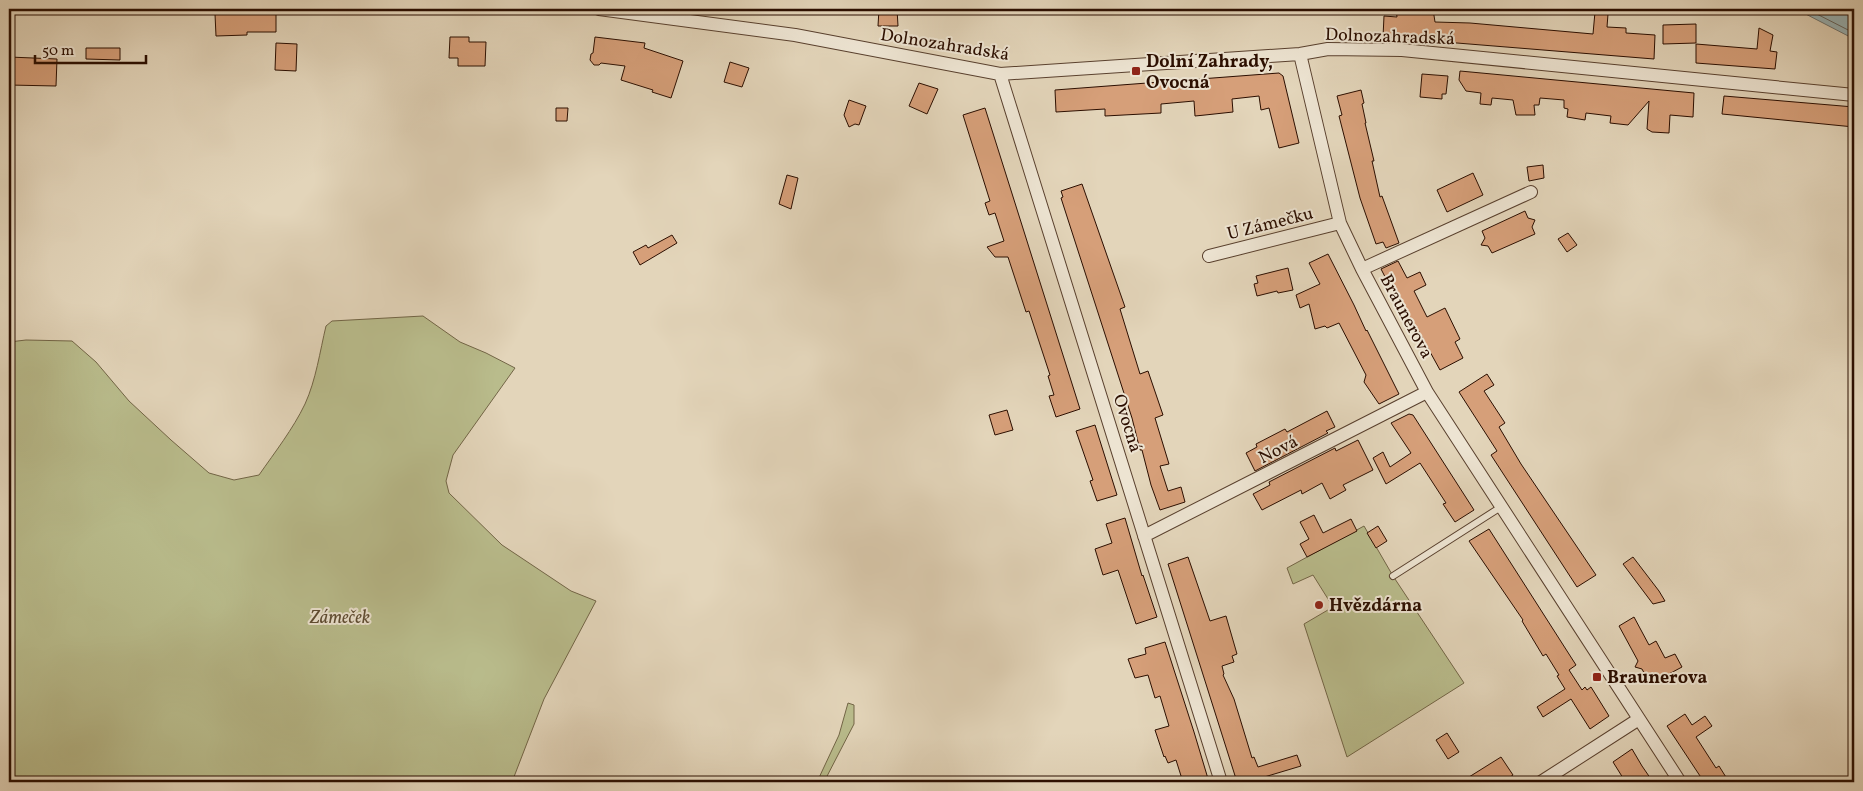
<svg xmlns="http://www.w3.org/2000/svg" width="1863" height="791" font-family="Vollkorn,serif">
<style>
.green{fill:#b9bc8c;stroke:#726546}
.water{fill:#99b6ba;stroke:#6d7370}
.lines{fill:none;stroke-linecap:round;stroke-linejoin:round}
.shore{stroke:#62625d;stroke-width:1}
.building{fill:#d69f79;stroke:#2b0e00}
.service-casing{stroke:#59402e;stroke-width:8}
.minor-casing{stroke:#59402e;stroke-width:14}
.service{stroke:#ede4d2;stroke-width:6}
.minor{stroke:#ede4d2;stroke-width:12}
.poi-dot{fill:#8f2418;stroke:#ede4d2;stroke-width:2}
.labels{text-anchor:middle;stroke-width:4;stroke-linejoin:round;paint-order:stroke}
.street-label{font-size:18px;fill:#2b0e00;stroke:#ede4d2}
.poi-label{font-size:18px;font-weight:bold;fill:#2b0e00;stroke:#ede4d2;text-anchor:start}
.park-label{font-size:18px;font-style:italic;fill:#5d4b31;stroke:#ede4d2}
</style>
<rect width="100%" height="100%" fill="#e3d5ba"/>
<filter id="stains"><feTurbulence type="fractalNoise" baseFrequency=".004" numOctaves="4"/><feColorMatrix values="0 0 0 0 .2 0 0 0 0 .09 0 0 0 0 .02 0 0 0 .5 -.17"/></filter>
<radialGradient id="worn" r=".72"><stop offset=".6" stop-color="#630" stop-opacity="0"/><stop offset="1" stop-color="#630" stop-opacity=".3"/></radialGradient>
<path class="green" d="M423,316L460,342L486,353L515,368L453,455L446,481L449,493L502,545L571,591L596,601L544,699L512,782H9V342L26,340L72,341L96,362L129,401L171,440L209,473L234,480L259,475C275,452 293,429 305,404C316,380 320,351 326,326L332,321Z
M1364,526L1393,576L1464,683L1347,757L1304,624L1333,607L1313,575L1293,584L1287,568Z
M848,703L854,705V724L824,782H817L839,735Z"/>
<path class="water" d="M1796,9H1854V39Z"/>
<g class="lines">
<path class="shore" d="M1807,9L1854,33"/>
</g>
<path class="building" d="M879,9H897L898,26H878Z
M1396,9H1433L1435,22L1470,23L1593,34L1595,12L1608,14L1607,27L1626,28V33L1655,35L1654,59L1383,37L1384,16L1397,17Z
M247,13H276V32H247V35L216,36L215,14Z
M1696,24V43L1663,44V25Z
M1759,28L1773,35L1770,51L1777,52L1775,69L1696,63V44L1757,49Z
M450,37H469V42H486L485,66H458V58H449Z
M595,37L645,43L644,48L683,61L671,98L652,92L653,90L621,80L625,66L601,63L599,65H594L590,60L591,54L593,53Z
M276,43L297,44L296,71L275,70Z
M86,48H120V60L86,59Z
M9,57L57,59L56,86L9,85Z
M730,62L749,68L742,87L724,82Z
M1460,71L1694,93L1693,117L1670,115L1669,133L1652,132L1647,129L1649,101L1628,125L1610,123L1611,116L1586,113L1585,120L1567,117L1568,109L1564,108V100L1540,98L1539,105H1534L1535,115H1516L1513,100L1492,98L1491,105L1480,104L1481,93L1466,91L1459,80Z
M1279,73L1283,76L1299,143L1279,148L1269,108L1261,110L1259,96L1232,99L1233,112L1205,115L1195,116L1194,101L1161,104V113L1105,116V109L1056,112L1055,90Z
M1422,74L1448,76L1446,94H1442V99L1420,97Z
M919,83L938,89L927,114L909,106Z
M1361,90L1364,103L1362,104L1366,123H1365L1374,161H1372L1380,197L1382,196L1399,243L1386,248L1383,242L1376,244L1360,198L1339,116L1342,115L1337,96Z
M1724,96L1854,107V127L1722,114Z
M849,100L866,106L859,125L855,124L849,127L844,115Z
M556,108H568L567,121H556Z
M985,108L1080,409L1056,417L1049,396L1054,395L1048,376L1050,375L1029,311L1026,312L1008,257H995L987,247L1004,241L995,213L989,215L985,203L990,201L963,115Z
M1543,165L1544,178L1529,181L1527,167Z
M1473,173L1483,195L1447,212L1437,190Z
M787,175L798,178L791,209L779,204Z
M1082,184L1125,307L1120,309L1140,374L1148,371L1163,415L1155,418L1169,464L1160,466L1168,491L1181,487L1185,502L1160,510L1151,485L1142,450H1140L1132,418L1061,198L1063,197L1061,191Z
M1525,211L1528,218L1535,220L1532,227L1535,234L1492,253L1488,246L1481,245L1485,238L1482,231Z
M1568,233L1577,245L1567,252L1558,239Z
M672,235L677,243L640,265L633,252L646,245L648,248Z
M1328,254L1354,305L1366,331L1367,330L1399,394L1379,404L1364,382L1366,375L1339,323L1327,328L1325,326L1315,329L1309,304L1300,308L1296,295L1320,284L1309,263Z
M1398,261L1407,278L1420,272L1426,285L1414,291L1427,317L1445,308L1460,339L1455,342L1463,358L1440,370L1418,330L1414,333L1381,269Z
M1288,268L1293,290L1278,293L1277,291L1257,296L1254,284L1258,283L1256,276Z
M1487,374L1494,385L1484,391L1505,423L1499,427L1521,464L1596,575L1577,587L1491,455L1497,451L1459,392Z
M1007,410L1013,430L995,435L989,415Z
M1327,411L1335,427L1326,431L1328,433L1255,471L1246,453L1257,447L1256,444L1285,429L1287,432Z
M1409,414L1413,415L1474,510L1455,522L1443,504L1446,503L1420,463L1386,484L1373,458L1383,452L1390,467L1411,453L1391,423Z
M1095,425L1117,495L1097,501L1090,481L1093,480L1076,431Z
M1358,440L1373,470L1343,485L1346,490L1330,499L1322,483L1302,494L1301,490L1262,510L1253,494L1270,485L1269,482L1335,448L1336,451Z
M1314,515L1323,533L1351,519L1357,531L1307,557L1300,544L1309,539L1300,522Z
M1125,518L1142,576L1143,575L1157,617L1136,624L1118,570L1103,575L1095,549L1112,543L1106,524Z
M1378,526L1387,541L1376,548L1367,533Z
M1489,529L1576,665L1569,670L1582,690L1585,687L1587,690L1591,687L1609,716L1590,729L1571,699L1543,717L1537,707L1565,689L1557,676L1559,675L1546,654L1543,656L1522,621L1523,620L1469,541Z
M1188,557L1210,621L1226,616L1237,654L1232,656L1234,662L1222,666L1224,674L1223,675L1234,699L1252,758L1254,757L1258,767L1297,755L1301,766L1261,778L1262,782H1237L1168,564Z
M1633,557L1659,591L1665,601L1653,604L1623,564Z
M1634,617L1649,645L1656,641L1665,658L1675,654L1682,667L1650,684L1642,669L1635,667L1638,661L1619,626Z
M1165,642L1194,732L1209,782H1189L1187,777L1182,779L1176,760L1168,763L1165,756L1164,757L1155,730L1169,726L1160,696L1155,698L1148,675L1135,678L1128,659L1146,654L1145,648Z
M1685,714L1692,725L1705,716L1712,726L1696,737L1716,768L1719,766L1729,782H1704L1667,726Z
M1447,733L1459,752L1448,759L1436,740Z
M1632,749L1642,766L1653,782H1629L1626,777L1623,778L1613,762Z
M1501,757L1513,775L1503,782H1461Z"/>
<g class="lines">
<g class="service-casing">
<path id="service" d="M1393,576L1501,507"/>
</g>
<g class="minor-casing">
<path id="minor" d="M599,9L795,35L1000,74L1300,54L1328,49L1402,50L1854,95
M1300,54L1340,223L1362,269L1427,392L1680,782
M1000,74L1221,782
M1209,256L1340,223
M1362,269L1531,192
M1144,536L1427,392
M1541,782L1639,719"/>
</g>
<use href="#service" class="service"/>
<use href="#minor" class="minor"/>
</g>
<g class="poi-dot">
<rect x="1131" y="66" width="10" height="10" rx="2.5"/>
<circle cx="1319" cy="605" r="5"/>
<rect x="1592" y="672" width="10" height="10" rx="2.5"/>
</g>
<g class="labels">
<g class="street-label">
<text transform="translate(1390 36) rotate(2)" y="6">Dolnozahradská</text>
<text transform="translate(945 44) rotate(9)" y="6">Dolnozahradská</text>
<text transform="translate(1270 223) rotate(-14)" y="6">U Zámečku</text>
<text transform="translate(1407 316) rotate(62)" y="6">Braunerova</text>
<text transform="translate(1128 423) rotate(73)" y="6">Ovocná</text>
<text transform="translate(1278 449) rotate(-27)" y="6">Nová</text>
</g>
<g class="poi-label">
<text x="1146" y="67">Dolní Zahrady,<tspan x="1146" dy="21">Ovocná</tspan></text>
<text x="1329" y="611">Hvězdárna</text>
<text x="1607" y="683">Braunerova</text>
</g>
<g class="park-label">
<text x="340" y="623">Zámeček</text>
</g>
</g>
<rect width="1863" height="791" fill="none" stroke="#e3d5ba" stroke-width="30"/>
<rect x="10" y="10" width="1843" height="771" fill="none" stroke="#2b0e00" stroke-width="2.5"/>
<rect x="15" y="15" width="1833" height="761" fill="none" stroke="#2b0e00"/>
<path d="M35 55v8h111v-8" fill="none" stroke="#2b0e00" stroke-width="2.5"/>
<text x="42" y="55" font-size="15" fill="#2b0e00" stroke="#ede4d2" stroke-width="4" paint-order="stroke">50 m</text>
<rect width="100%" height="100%" filter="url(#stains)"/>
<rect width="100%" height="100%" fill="url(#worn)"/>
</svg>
